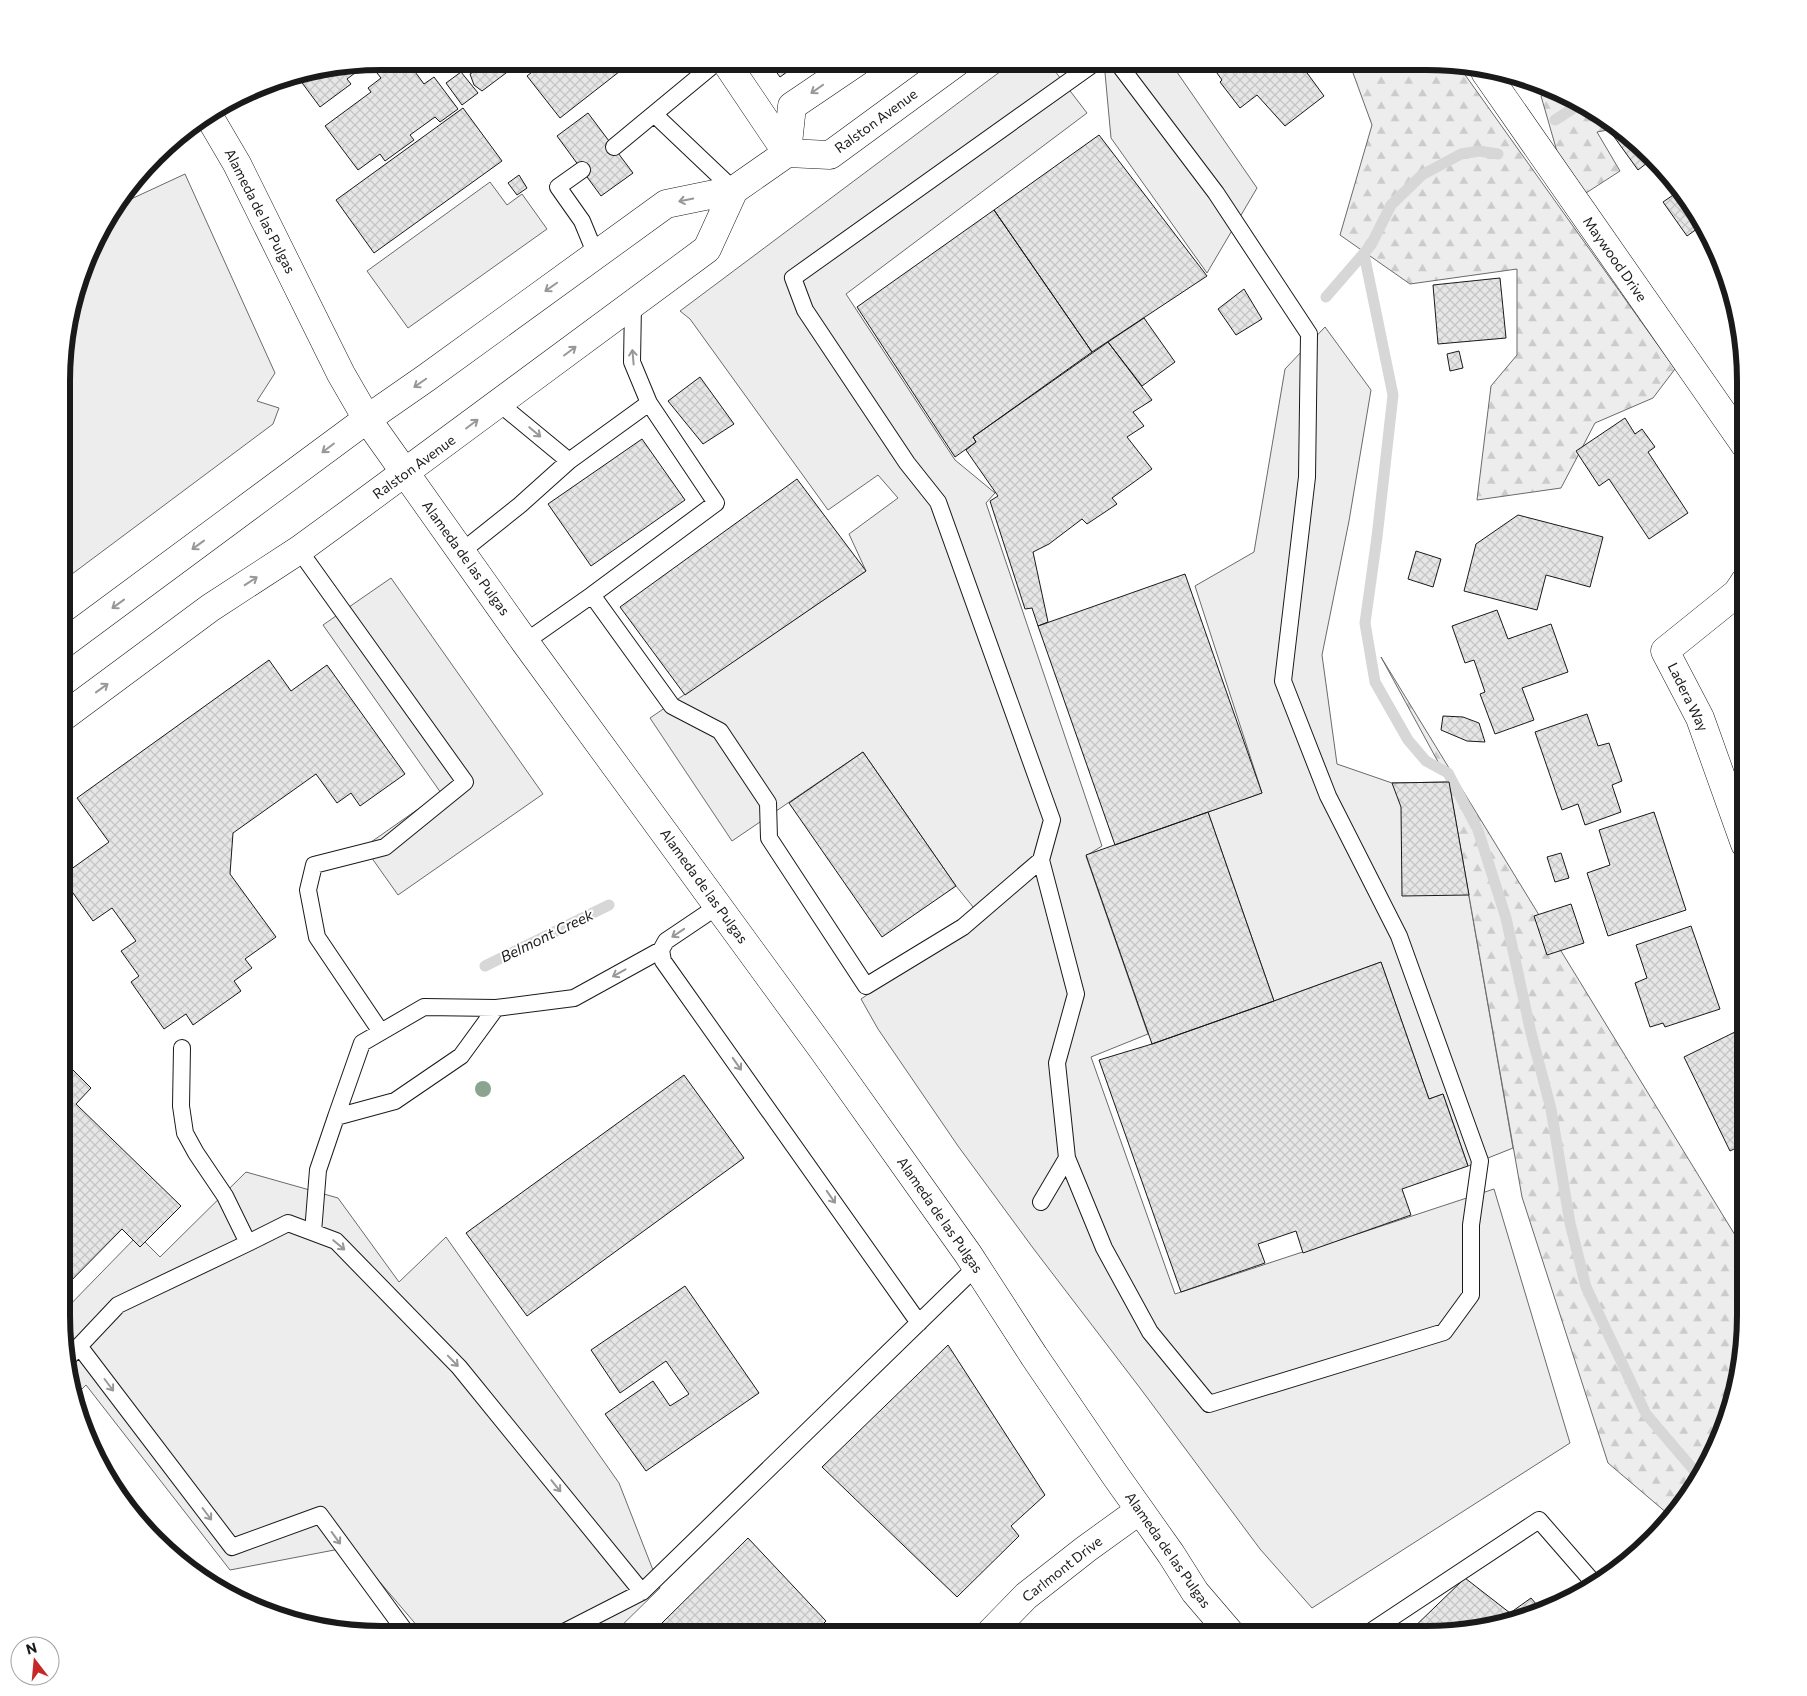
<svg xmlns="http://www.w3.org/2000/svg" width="1807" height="1696" font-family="Commissioner,sans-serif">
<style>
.built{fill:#ededed;stroke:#6a6a6a}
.forest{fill:url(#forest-firs);stroke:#6a6a6a}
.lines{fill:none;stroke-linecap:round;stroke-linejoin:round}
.stream{stroke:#d7d7d7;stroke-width:11}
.building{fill:url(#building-cross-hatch);stroke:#1a1a1a}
.lane-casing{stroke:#1a1a1a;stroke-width:18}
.street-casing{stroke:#1a1a1a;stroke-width:29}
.secondary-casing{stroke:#1a1a1a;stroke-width:29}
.lane{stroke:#fff;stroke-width:16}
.street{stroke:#fff;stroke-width:28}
.secondary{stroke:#fff;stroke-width:28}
.tree{fill:#8aa48f}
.oneway{stroke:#989898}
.labels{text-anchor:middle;stroke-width:4;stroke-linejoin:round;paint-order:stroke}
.street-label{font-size:14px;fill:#1a1a1a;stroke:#fff}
.water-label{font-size:15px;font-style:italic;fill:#1a1a1a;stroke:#fff}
.rim{fill:none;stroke:#1a1a1a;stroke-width:6}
</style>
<defs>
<pattern id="forest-firs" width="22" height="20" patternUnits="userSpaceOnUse" patternTransform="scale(1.25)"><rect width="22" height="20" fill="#ededed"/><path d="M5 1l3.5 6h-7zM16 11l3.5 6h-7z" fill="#cbcbcb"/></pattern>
<pattern id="building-cross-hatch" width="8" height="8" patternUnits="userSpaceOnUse" patternTransform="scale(1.25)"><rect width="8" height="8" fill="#e6e6e6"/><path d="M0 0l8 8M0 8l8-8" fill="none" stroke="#c5c5c5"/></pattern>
</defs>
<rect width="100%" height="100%" fill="#fff"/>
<path class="built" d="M1013,62H1048L1087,113L846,294L955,460L995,493L986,503L1102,846L1086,856L1148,1034L1091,1057L1175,1294L1494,1189L1570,1443L1312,1608L1260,1549L1140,1388L1033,1248L958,1146L878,1029L861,999L982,918L956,886L863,752L732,841L650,718L866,571L849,534L898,498L878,475L828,510L690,319L680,311Z
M1104,62H1170L1257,188L1207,273L1111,138Z
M185,174L275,373L257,401L279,408L273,424L64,580V339L104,221L116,206Z
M490,182L507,205L522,194L547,229L408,328L367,271Z
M1325,327L1371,390L1349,521L1322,655L1337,764L1392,783L1449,782L1513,1148L1468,1166L1443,1094L1429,1099L1381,962L1274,1001L1208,812L1262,793L1195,586L1254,552L1285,369Z
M391,578L543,794L398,895L364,847L441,793L323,625Z
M246,1172L338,1198L399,1282L446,1237L619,1483L660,1588L612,1635H425L350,1547L230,1570L86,1385L76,1395L62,1335V1313L138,1235L160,1257Z"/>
<path class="forest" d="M1349,62H1447L1458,65L1675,369L1653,398L1595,423L1561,488L1477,500L1491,386L1517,355V269L1410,284L1340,235L1372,125Z
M1553,90L1568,94L1613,129L1597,132L1620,171L1586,193L1558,155L1541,96Z
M1381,657L1746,1253V1315L1735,1397L1713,1456L1668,1514L1608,1463L1522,1197L1449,782Z"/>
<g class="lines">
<path class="stream" d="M1555,120L1580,104
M1364,254L1393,395L1377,537L1365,623L1375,682L1408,740L1426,761L1448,773L1478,830L1506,918L1531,1033L1551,1109L1570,1223L1586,1287L1646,1414L1698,1475
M1326,297L1371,245L1391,205L1422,175L1461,154L1479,151L1498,154
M485,966L609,905"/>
</g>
<path class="building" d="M403,61H407L424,84L434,77L458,109L440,122L435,117L410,135L414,140L385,161L380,154L358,170L325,126L371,92L368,88L381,78L377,73L386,66L390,71Z
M465,61H522L482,91L474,85L470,74L473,72Z
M546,61H633L560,118L527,76Z
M769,62H801L780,77Z
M1209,62H1299L1324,96L1285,126L1257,95L1240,108L1220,82L1222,80Z
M367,64L347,79L351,84L320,107L297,76Z
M461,72L478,93L462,105L446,83Z
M463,108L502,161L374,253L336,200Z
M588,113L633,173L601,196L557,136Z
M1608,126L1652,159L1638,170L1607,127Z
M1099,135L1207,276L1092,352L994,210Z
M519,175L527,188L517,195L508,183Z
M1679,191L1701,226L1687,236L1663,202Z
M994,210L1092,352L973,437L976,442L955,457L857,307Z
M1500,278L1506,338L1438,344L1433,285Z
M1244,289L1262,319L1236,335L1218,309Z
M1144,318L1175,362L1142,386L1108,342Z
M1108,342L1152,400L1133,412L1144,426L1127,437L1152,469L1112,498L1117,504L1087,524L1082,519L1049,544L1033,552L1048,622L1038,626L1032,608L1025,609L990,501L998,496L966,450L976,442L973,437Z
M1459,351L1463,368L1450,371L1447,354Z
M700,377L734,424L703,444L668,401Z
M1625,418L1635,434L1642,429L1655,447L1648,452L1688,513L1649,539L1609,479L1599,486L1576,451Z
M642,439L685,500L591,566L548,504Z
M797,479L866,571L685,695L620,607Z
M1518,515L1603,537L1590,587L1546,575L1537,610L1464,591L1476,544Z
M1416,551L1441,559L1433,587L1408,579Z
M1185,574L1262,793L1115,845L1038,626Z
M1497,610L1508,639L1551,624L1568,672L1522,688L1534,720L1495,734L1480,694L1485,692L1474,660L1465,663L1452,626Z
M269,660L291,691L327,665L405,774L360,806L351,793L337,803L316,774L233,833L230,874L276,937L245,959L252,968L234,981L241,991L193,1025L186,1014L164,1029L131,982L139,976L121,951L136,941L112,908L93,921L63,879V875L109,842L77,798Z
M1587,714L1598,746L1609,743L1622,781L1612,785L1621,812L1585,825L1578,804L1562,810L1535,732Z
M1443,716L1463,717L1479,723L1485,742L1467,741L1441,730Z
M863,752L956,886L882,937L789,803Z
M1449,782L1469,895L1402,896L1401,807L1392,783Z
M1208,812L1274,1001L1152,1044L1086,855Z
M1654,812L1686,910L1608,936L1587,873L1610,865L1599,830Z
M1561,853L1569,878L1555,882L1547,857Z
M1571,904L1584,943L1547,955L1534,916Z
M1691,926L1720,1009L1665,1027L1663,1023L1650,1027L1635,983L1647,978L1636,945Z
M1381,962L1429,1099L1443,1094L1468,1166L1402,1189L1411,1215L1303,1253L1296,1231L1258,1244L1265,1263L1181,1292L1099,1060L1152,1044L1274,1001Z
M1737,1031L1746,1048V1143L1730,1151L1684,1057Z
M63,1060L91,1088L76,1104L181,1206L140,1247L122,1229L62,1290Z
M684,1075L744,1158L527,1316L466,1233Z
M685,1286L759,1393L646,1471L605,1414L653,1381L670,1406L689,1394L666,1361L620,1393L591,1350Z
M948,1345L1045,1495L1011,1526L1019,1536L957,1597L822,1467Z
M748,1538L826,1621L813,1634L671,1635L661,1624Z
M1465,1578L1510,1613L1531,1598L1543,1612L1446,1634H1407Z"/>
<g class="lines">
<g class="lane-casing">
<path id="lane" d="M654,114L734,190
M614,147L718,61
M582,170L558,187L582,221L596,255
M633,305L632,362L649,403
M500,404L569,461
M299,550L465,782L385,847L314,865L308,890L317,937L381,1032
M461,552L520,505L569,461L649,403L716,503L592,595L525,642
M592,595L672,706L720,731L768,803L769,838L866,986L963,927L1041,860
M718,906L666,941L661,950L663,961L919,1323
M182,1048L181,1106L185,1133L196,1153L225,1196L248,1243
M336,1117L362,1043L424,1007L496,1008L574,998L661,950
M1067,1158L1104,1248L1150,1332L1209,1404L1444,1332L1471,1295V1225L1480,1161L1399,936L1328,796L1283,681L1307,477L1309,334L1216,193L1117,62
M1041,1202L1067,1158L1057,1063L1076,994L1041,860L1052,820L938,502L907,463L805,310L793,278L1096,62
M313,1232L318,1170L336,1117L395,1101L461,1056L496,1008
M79,1346L232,1547L320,1515L408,1635
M67,1359L118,1305L248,1243L288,1223L336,1241L459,1367L642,1592
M1367,1634L1539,1520L1593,1582
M558,1635L642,1592L976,1267"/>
</g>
<g class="street-casing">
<path id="street" d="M725,61L787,153
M1485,72L1745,445
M1745,581L1737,593L1665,651L1700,718L1745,844"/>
</g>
<g class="secondary-casing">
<path id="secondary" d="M210,118L237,164L341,374L367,419L525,642L823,1050L968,1254L1034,1356L1115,1475L1171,1554L1195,1592L1231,1634
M787,153L792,106L857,62
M63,644L367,419L426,378L666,204L734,190L787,153L830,155L957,62
M63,717L210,608L299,550L347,515L707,249L734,190
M989,1634L1026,1596L1086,1549L1140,1510"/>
</g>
<use href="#lane" class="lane"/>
<use href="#street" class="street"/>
<use href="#secondary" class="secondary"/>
</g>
<circle class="tree" cx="483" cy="1089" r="8"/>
<defs><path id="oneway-shaft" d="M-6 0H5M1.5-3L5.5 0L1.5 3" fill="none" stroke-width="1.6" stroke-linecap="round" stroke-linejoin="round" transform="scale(1.25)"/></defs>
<g class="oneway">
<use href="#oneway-shaft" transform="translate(817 89) rotate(145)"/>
<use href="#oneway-shaft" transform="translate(686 200) rotate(168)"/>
<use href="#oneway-shaft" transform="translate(551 287) rotate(145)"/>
<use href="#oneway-shaft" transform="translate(570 351) rotate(-37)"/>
<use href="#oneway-shaft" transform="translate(633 357) rotate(-95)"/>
<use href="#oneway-shaft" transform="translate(420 383) rotate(145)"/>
<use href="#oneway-shaft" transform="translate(472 424) rotate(-37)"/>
<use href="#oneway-shaft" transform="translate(535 432) rotate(40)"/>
<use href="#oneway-shaft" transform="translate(328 448) rotate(143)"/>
<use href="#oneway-shaft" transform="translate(198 545) rotate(144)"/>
<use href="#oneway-shaft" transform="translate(251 581) rotate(-33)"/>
<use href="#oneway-shaft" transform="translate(118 604) rotate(144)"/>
<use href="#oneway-shaft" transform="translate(102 688) rotate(-36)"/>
<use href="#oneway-shaft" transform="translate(678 933) rotate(146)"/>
<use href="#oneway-shaft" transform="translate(619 973) rotate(151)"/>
<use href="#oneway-shaft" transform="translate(737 1064) rotate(55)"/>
<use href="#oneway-shaft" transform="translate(831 1197) rotate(55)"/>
<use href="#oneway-shaft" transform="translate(339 1245) rotate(40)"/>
<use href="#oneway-shaft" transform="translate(453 1361) rotate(46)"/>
<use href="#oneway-shaft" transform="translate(109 1385) rotate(53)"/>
<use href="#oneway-shaft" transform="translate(556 1486) rotate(51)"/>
<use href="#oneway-shaft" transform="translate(207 1514) rotate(53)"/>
<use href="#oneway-shaft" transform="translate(336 1538) rotate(54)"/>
</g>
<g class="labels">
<g class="street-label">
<text transform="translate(876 121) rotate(-36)" y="5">Ralston Avenue</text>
<text transform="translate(260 211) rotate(63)" y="5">Alameda de las Pulgas</text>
<text transform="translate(1615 259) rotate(55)" y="5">Maywood Drive</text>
<text transform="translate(414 467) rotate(-36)" y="5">Ralston Avenue</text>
<text transform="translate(466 558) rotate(54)" y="5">Alameda de las Pulgas</text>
<text transform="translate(1688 697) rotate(64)" y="5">Ladera Way</text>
<text transform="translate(704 886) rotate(54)" y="5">Alameda de las Pulgas</text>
<text transform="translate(940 1215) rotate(55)" y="5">Alameda de las Pulgas</text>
<text transform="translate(1168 1550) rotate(55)" y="5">Alameda de las Pulgas</text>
<text transform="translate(1062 1569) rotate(-38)" y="5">Carlmont Drive</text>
</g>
<g class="water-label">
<text transform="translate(547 936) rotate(-26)" y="5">Belmont Creek</text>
</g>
</g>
<path d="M0 0H1807V1696H0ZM381 70H1426A311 311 0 0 1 1737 381V1315A311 311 0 0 1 1426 1626H381A311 311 0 0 1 70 1315V381A311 311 0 0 1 381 70Z" fill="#fff" fill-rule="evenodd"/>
<path class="rim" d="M381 70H1426A311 311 0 0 1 1737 381V1315A311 311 0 0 1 1426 1626H381A311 311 0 0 1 70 1315V381A311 311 0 0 1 381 70Z"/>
<g transform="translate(35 1661) rotate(344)"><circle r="24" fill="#ffffff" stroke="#a3a3a3"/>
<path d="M0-4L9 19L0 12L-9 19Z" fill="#c62828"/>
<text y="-8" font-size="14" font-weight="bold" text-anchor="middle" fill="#1a1a1a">N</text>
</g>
</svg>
